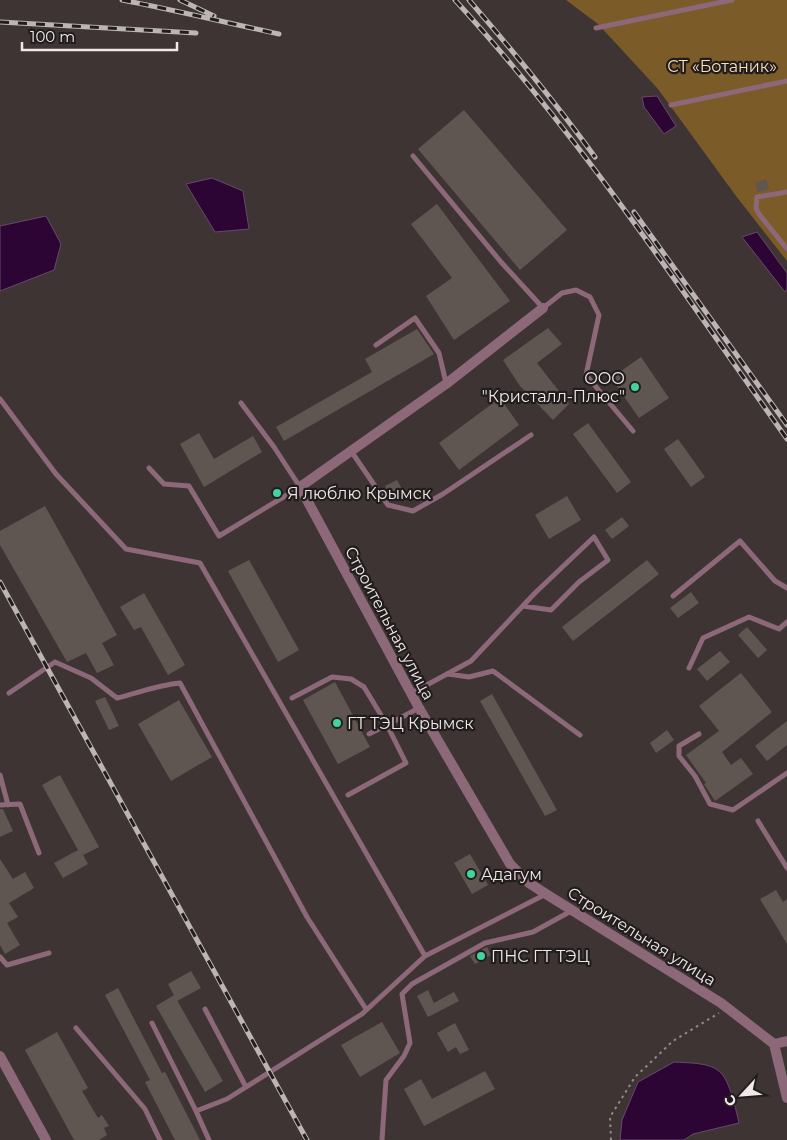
<svg xmlns="http://www.w3.org/2000/svg" width="787" height="1140" font-family="Montserrat,sans-serif">
<style>
.green{fill:#7b5b28}
.water{fill:#2d0535;stroke:#68496b}
.building{fill:#605651}
.lines{fill:none;stroke-linecap:round;stroke-linejoin:round}
.path{stroke:#948c8c;stroke-width:2;stroke-dasharray:2.5 4;stroke-linecap:butt}
.lane{stroke:#8c6879;stroke-width:5}
.street{stroke:#8c6879;stroke-width:10}
.rail-casing{stroke:#bdb5b5;stroke-width:5}
.rail{stroke:#221d1d;stroke-width:3;stroke-dasharray:9;stroke-linecap:butt}
.poi-dot{fill:#42d4a0;stroke:#221d1d;stroke-width:2}
.labels{text-anchor:middle;stroke-width:4.5;stroke-linejoin:round;paint-order:stroke}
.park-label{font-size:16px;fill:#f9deb7;stroke:#221d1d}
.poi-label{font-size:16px;fill:#f0e9e9;stroke:#221d1d;text-anchor:start}
.street-label{font-size:16px;fill:#f0e9e9;stroke:#221d1d}
</style>
<rect width="100%" height="100%" fill="#3e3434"/>
<path class="green" d="M566,0H787V261L736,196L658,89L598,24Z"/>
<path class="water" d="M657,96L676,126L664,134L644,107L642,97Z
M212,178L243,191L249,229L215,232L186,184Z
M46,216L61,244L54,270L0,291V226Z
M757,232L787,273V289L785,292L742,237Z
M674,1062C687,1063 710,1062 720,1072C730,1081 736,1110 739,1123L693,1134L684,1140H620L622,1120L638,1082Z"/>
<path class="building" d="M464,110L567,230L520,270L418,149Z
M766,179L769,189L758,192L755,183Z
M437,204L510,301L454,340L426,296L452,278L411,224Z
M548,328L562,344L537,363L569,404L553,420L520,386L503,360Z
M417,329L434,354L284,441L276,427L372,372L365,359Z
M641,357L669,398L639,418L611,378Z
M500,398L519,425L459,470L439,443Z
M588,423L631,482L617,493L573,434Z
M199,433L214,459L253,436L262,452L204,487L180,444Z
M678,439L705,477L691,487L664,449Z
M397,480L405,495L393,501L385,486Z
M567,496L581,520L549,539L535,515Z
M45,506L117,635L102,643L114,665L97,673L86,653L67,662L0,545V531Z
M622,517L629,526L612,539L605,530Z
M249,560L299,650L278,662L228,571Z
M647,560L659,574L573,641L562,627Z
M691,592L699,603L678,618L670,608Z
M144,593L185,665L168,675L141,627L134,630L120,607Z
M747,627L767,650L758,658L738,635Z
M720,651L730,662L707,681L697,669Z
M741,673L772,712L722,752L731,765L741,758L753,774L715,801L704,784L706,783L686,755L719,731L699,706Z
M335,682L370,747L338,764L303,700Z
M492,694L557,810L545,816L480,701Z
M105,697L119,726L109,730L95,701Z
M179,700L212,757L171,781L138,724Z
M787,721V745L767,761L755,746Z
M667,730L674,740L656,753L650,743Z
M60,775L99,847L83,855L88,864L63,878L54,863L78,850L42,785Z
M0,809H3L13,831L0,837Z
M470,854L488,885L472,894L454,863Z
M0,859L13,879L25,872L34,888L9,903L18,917L7,923L20,945L5,954L0,945Z
M776,890L783,902L787,899V944L760,899Z
M487,947L491,955L475,964L470,956Z
M191,971L201,988L177,1001L168,984Z
M118,988L162,1073L165,1072L200,1140H175L145,1082L150,1080L105,995Z
M428,990L434,1003L454,992L459,1001L428,1017L417,996Z
M174,995L223,1081L205,1092L156,1006Z
M382,1022L400,1053L360,1077L341,1045Z
M455,1023L469,1050L460,1054L456,1047L448,1052L437,1033Z
M57,1032L88,1088L82,1091L98,1118L102,1115L109,1126L104,1128L107,1135L99,1140H74L25,1050Z
M485,1071L495,1089L424,1126L404,1089L421,1079L432,1099Z"/>
<g class="lines">
<path class="path" d="M611,1140L610,1117L635,1077L673,1041L719,1013"/>
<path class="lane" d="M596,28L732,0
M671,105L787,81
M413,156L501,262L543,308L562,293L576,290L590,297L599,315L586,375L633,431
M787,192L757,197L756,208L759,214L787,249
M376,345L415,318L439,353L446,383
M0,399L56,474L126,549L200,563L425,956L546,894
M351,451L388,505L413,511L443,494L531,435
M149,468L164,484L189,486L219,536L300,487L274,447L241,403
M673,596L740,541L775,581L787,588
M689,668L703,638L749,617L779,629L787,622
M448,674L469,677L493,671L580,735
M9,693L55,662L91,678L117,698C138,693 158,685 180,683L307,917L366,1009
M412,693L471,661L535,593L594,537L608,560L579,582L551,610L523,606
M292,698L332,677L351,679L364,687L387,725L419,708
M699,734L679,746V756L695,776L710,804L733,810L787,773
M0,775L8,805
M348,795L406,763L387,725L369,734
M0,805L20,804L39,853
M758,821L787,868
M0,957L7,965L49,953
M205,1009L246,1087
M152,1023L196,1111
M76,1028L145,1109L160,1140
M209,1140L196,1111L227,1099L362,1014L425,956
M382,1140L386,1080L404,1056L410,1043L402,994L412,984L485,943L533,932L573,910"/>
<path class="street" d="M543,308L446,384L300,487L419,708L510,864L529,883L546,894L721,1003L774,1044L787,1098
M774,1044L787,1041
M0,1056L46,1140"/>
<g class="rail-casing">
<path id="rail" d="M122,0C175,10 227,23 279,34
M180,0L214,16
M455,0C579,135 681,290 787,439
M469,0C513,51 555,102 595,157
M0,22L196,33
M634,212L787,425
M0,582L307,1140"/>
</g>
<use href="#rail" class="rail"/>
</g>
<g class="poi-dot">
<circle cx="635" cy="387" r="5"/>
<circle cx="277" cy="493" r="5"/>
<circle cx="337" cy="723" r="5"/>
<circle cx="471" cy="874" r="5"/>
<circle cx="481" cy="956" r="5"/>
</g>
<g class="labels">
<g class="park-label">
<text x="722" y="72">СТ «Ботаник»</text>
</g>
<g class="poi-label">
<text x="625" y="384" text-anchor="end">ООО<tspan x="625" dy="18">"Кристалл-Плюс"</tspan></text>
<text x="287" y="499">Я люблю Крымск</text>
<text x="347" y="729">ГТ ТЭЦ Крымск</text>
<text x="481" y="880">Адагум</text>
<text x="491" y="962">ПНС ГТ ТЭЦ</text>
</g>
<g class="street-label">
<text transform="translate(390 623) rotate(62)" y="6">Строительная улица</text>
<text transform="translate(642 936) rotate(32)" y="6">Строительная улица</text>
</g>
</g>
<g transform="translate(742 1095) rotate(244)" stroke="#221d1d" stroke-width="4" paint-order="stroke">
<path d="M0-4L9 19L0 12L-9 19Z" fill="#f0e9e9"/>
<text y="-8" font-size="14" font-weight="bold" text-anchor="middle" fill="#f0e9e9">С</text>
</g>
<path d="M22 42v8h155v-8" fill="none" stroke="#f0e9e9" stroke-width="2.5"/>
<text x="30" y="42" font-size="15" fill="#f0e9e9" stroke="#221d1d" stroke-width="4" paint-order="stroke">100 m</text>
</svg>
